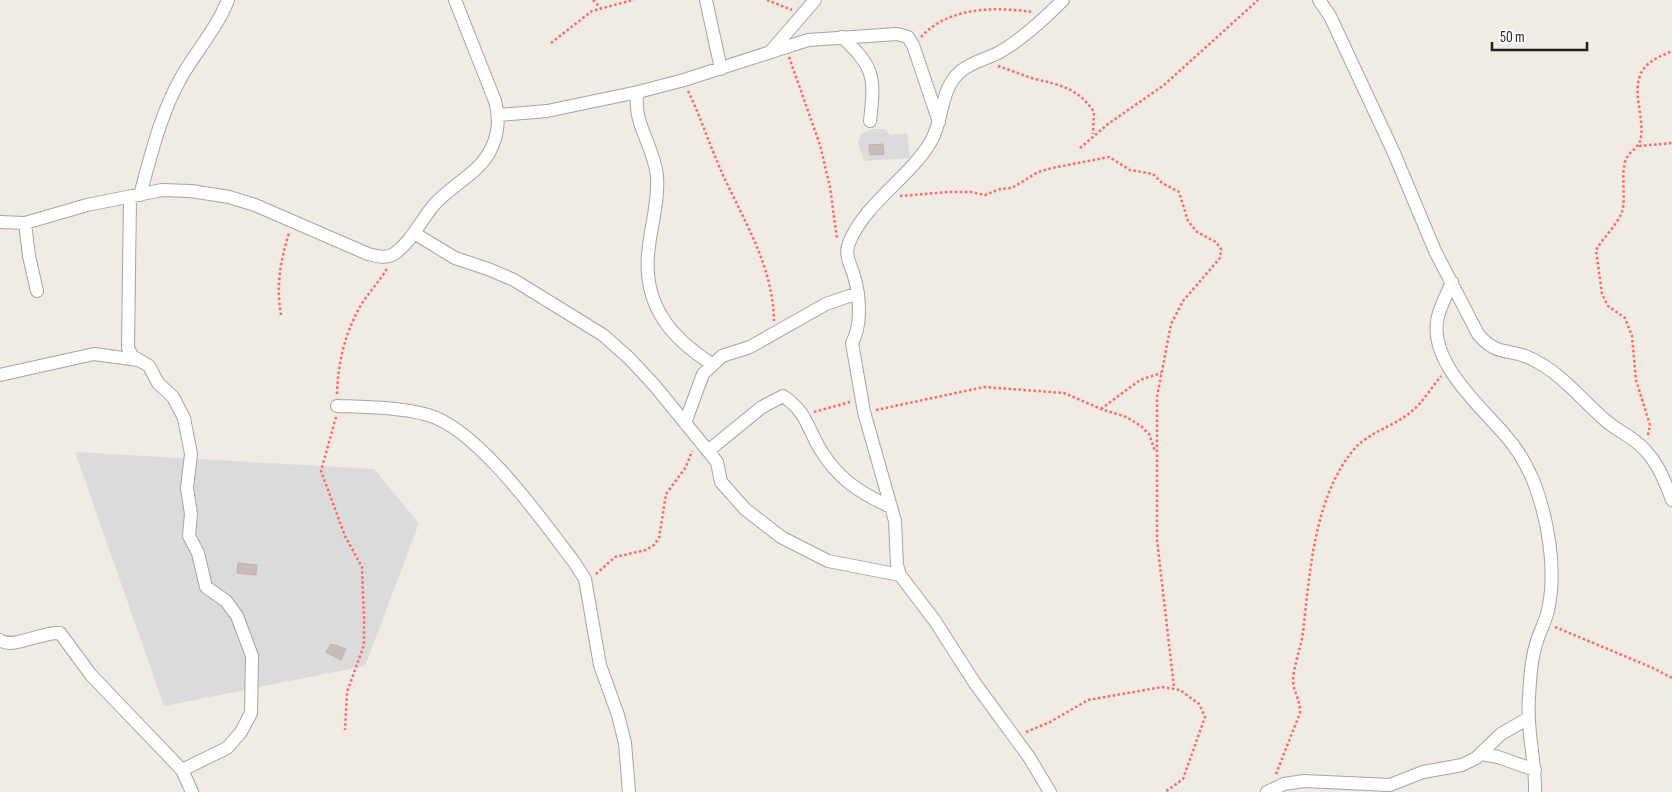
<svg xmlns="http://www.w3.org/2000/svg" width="1672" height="792" font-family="'Sofia Sans Condensed',sans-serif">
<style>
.residential{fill:#dcdbdb}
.building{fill:#c8bcb6;stroke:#c2b0a5}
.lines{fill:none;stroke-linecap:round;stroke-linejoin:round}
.minor-casing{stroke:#a5a5a5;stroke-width:14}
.path{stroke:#ff6965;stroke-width:2.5;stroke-dasharray:2.5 2.5;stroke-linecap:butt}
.minor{stroke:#fff;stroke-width:12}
</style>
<rect width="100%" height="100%" fill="#f0ebe3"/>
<path class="residential" d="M872,129H885L890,135L907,133L910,158L864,161L858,143L861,134Z
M75,452L374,469L419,523L365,666L164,706Z"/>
<path class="building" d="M883,144L884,154L870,155L869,145Z
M238,563L257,565L256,575L237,573Z
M331,644L346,649L341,660L326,652Z"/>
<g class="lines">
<g class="minor-casing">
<path id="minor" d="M706,0L721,69
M1319,0L1330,16L1394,153L1435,251L1478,334C1498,358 1509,347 1532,359C1561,373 1581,399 1605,420C1617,431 1634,437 1645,450C1658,464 1665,481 1672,500
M842,37C875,68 875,77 870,121
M771,51L815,0
M638,92C631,120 654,146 657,176C659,203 650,228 648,255C644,306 671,338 712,364
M499,115L547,111L638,92L684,80L808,40L897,34L908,37L913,45L939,122
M140,195C151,155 161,112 182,76C197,50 217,28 228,0
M130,198L128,348L132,356L149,366L158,383L173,397L184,418L191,454L187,488L191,514L189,536L198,553L206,587L226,601L237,616L252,656L251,713L241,732L227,748L182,770
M0,222L25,223L87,205L162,190L191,191L229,197L255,205L368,254C377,256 385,259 394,254C411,242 420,222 433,206C449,187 477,174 489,153C499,135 500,119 495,101L455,0
M25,223L29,256L37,291
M414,233L455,258L488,269L514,280L603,335L629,358L655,386L717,462L721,482L745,509L781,537L828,561L900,575
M1452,282C1447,294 1439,308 1437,321C1431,364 1480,406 1505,435C1517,448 1526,464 1533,480C1548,518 1557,570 1548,610C1546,620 1541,629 1538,638C1531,657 1530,679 1529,698C1526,730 1536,760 1535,792
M0,375L94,354L138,360
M337,406C366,407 399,407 428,415C478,429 542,520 574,562L585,579L600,665L618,715L625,743L629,792
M685,423L703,374L722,356L750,347L826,304L858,293
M708,451L762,407L783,396C806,411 807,427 820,449C838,479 860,493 891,507
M0,640C12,650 43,631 60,633L91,675L182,770L192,792
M1481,754L1498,757L1535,770
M1050,792L1029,757L974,682L935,621L900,575L897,565L895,521L864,412L852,343C862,325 860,296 854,276C851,265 844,255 849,243C865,203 908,179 930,143C944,121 939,89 961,71C972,62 986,59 998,53C1020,41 1046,17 1063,0
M1267,792L1284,784L1304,781L1390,785L1423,772L1462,765L1476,758L1501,734L1527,719"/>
</g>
<path class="path" d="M593,0L601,8
M767,0L792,10
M921,37C949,6 996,7 1033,12
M551,43L592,11L633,0
M789,57L820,145L830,187L837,239
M998,66C1010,70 1022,75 1035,79C1060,85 1078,88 1094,112L1093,134
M688,91C701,118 710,146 722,173C744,221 773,266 774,321
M1639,146L1672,143
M1080,148L1108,124L1164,85L1258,0
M900,196L948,192H971L985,195L1000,189L1012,188L1038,172L1052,168L1109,157L1130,170L1153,174L1162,183L1179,192L1188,221L1197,232L1216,242L1221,249L1220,258L1183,301L1171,324L1157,397V540L1174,687
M281,315C276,286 280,262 289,233
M337,394C338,362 345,333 361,305C369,292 380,281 388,267
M1101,409L1140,380L1161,373
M876,410L984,387L1064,393L1101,409L1126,417L1141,426L1149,434L1155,451
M814,412L850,402
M336,417L321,471L345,536L362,567L364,620V645L347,692L345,730
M1648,435L1650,425L1636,380L1632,336L1625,318L1608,306L1602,294L1596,250C1603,238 1617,225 1622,212C1626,196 1621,178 1625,162C1628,151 1640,148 1641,137C1644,116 1632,93 1641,73C1647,61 1661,56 1672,51
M596,574L615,557L646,550L654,545L659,538L666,494L686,467L692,451
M1555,627L1653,668L1672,678
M1026,732L1050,722L1088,700L1162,687L1180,690L1199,704L1205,717L1183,779L1165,792
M1276,774L1300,713C1301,701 1293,692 1293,680C1294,664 1301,648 1303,632C1310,572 1314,496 1355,448C1371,431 1395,426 1412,411C1423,402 1432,387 1441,376"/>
<use href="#minor" class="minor"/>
</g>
<path d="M1492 42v8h95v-8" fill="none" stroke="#1e1e1e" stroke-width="2.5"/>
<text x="1500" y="42" font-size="15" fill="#1e1e1e" stroke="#ffffff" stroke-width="4" paint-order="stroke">50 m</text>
</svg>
